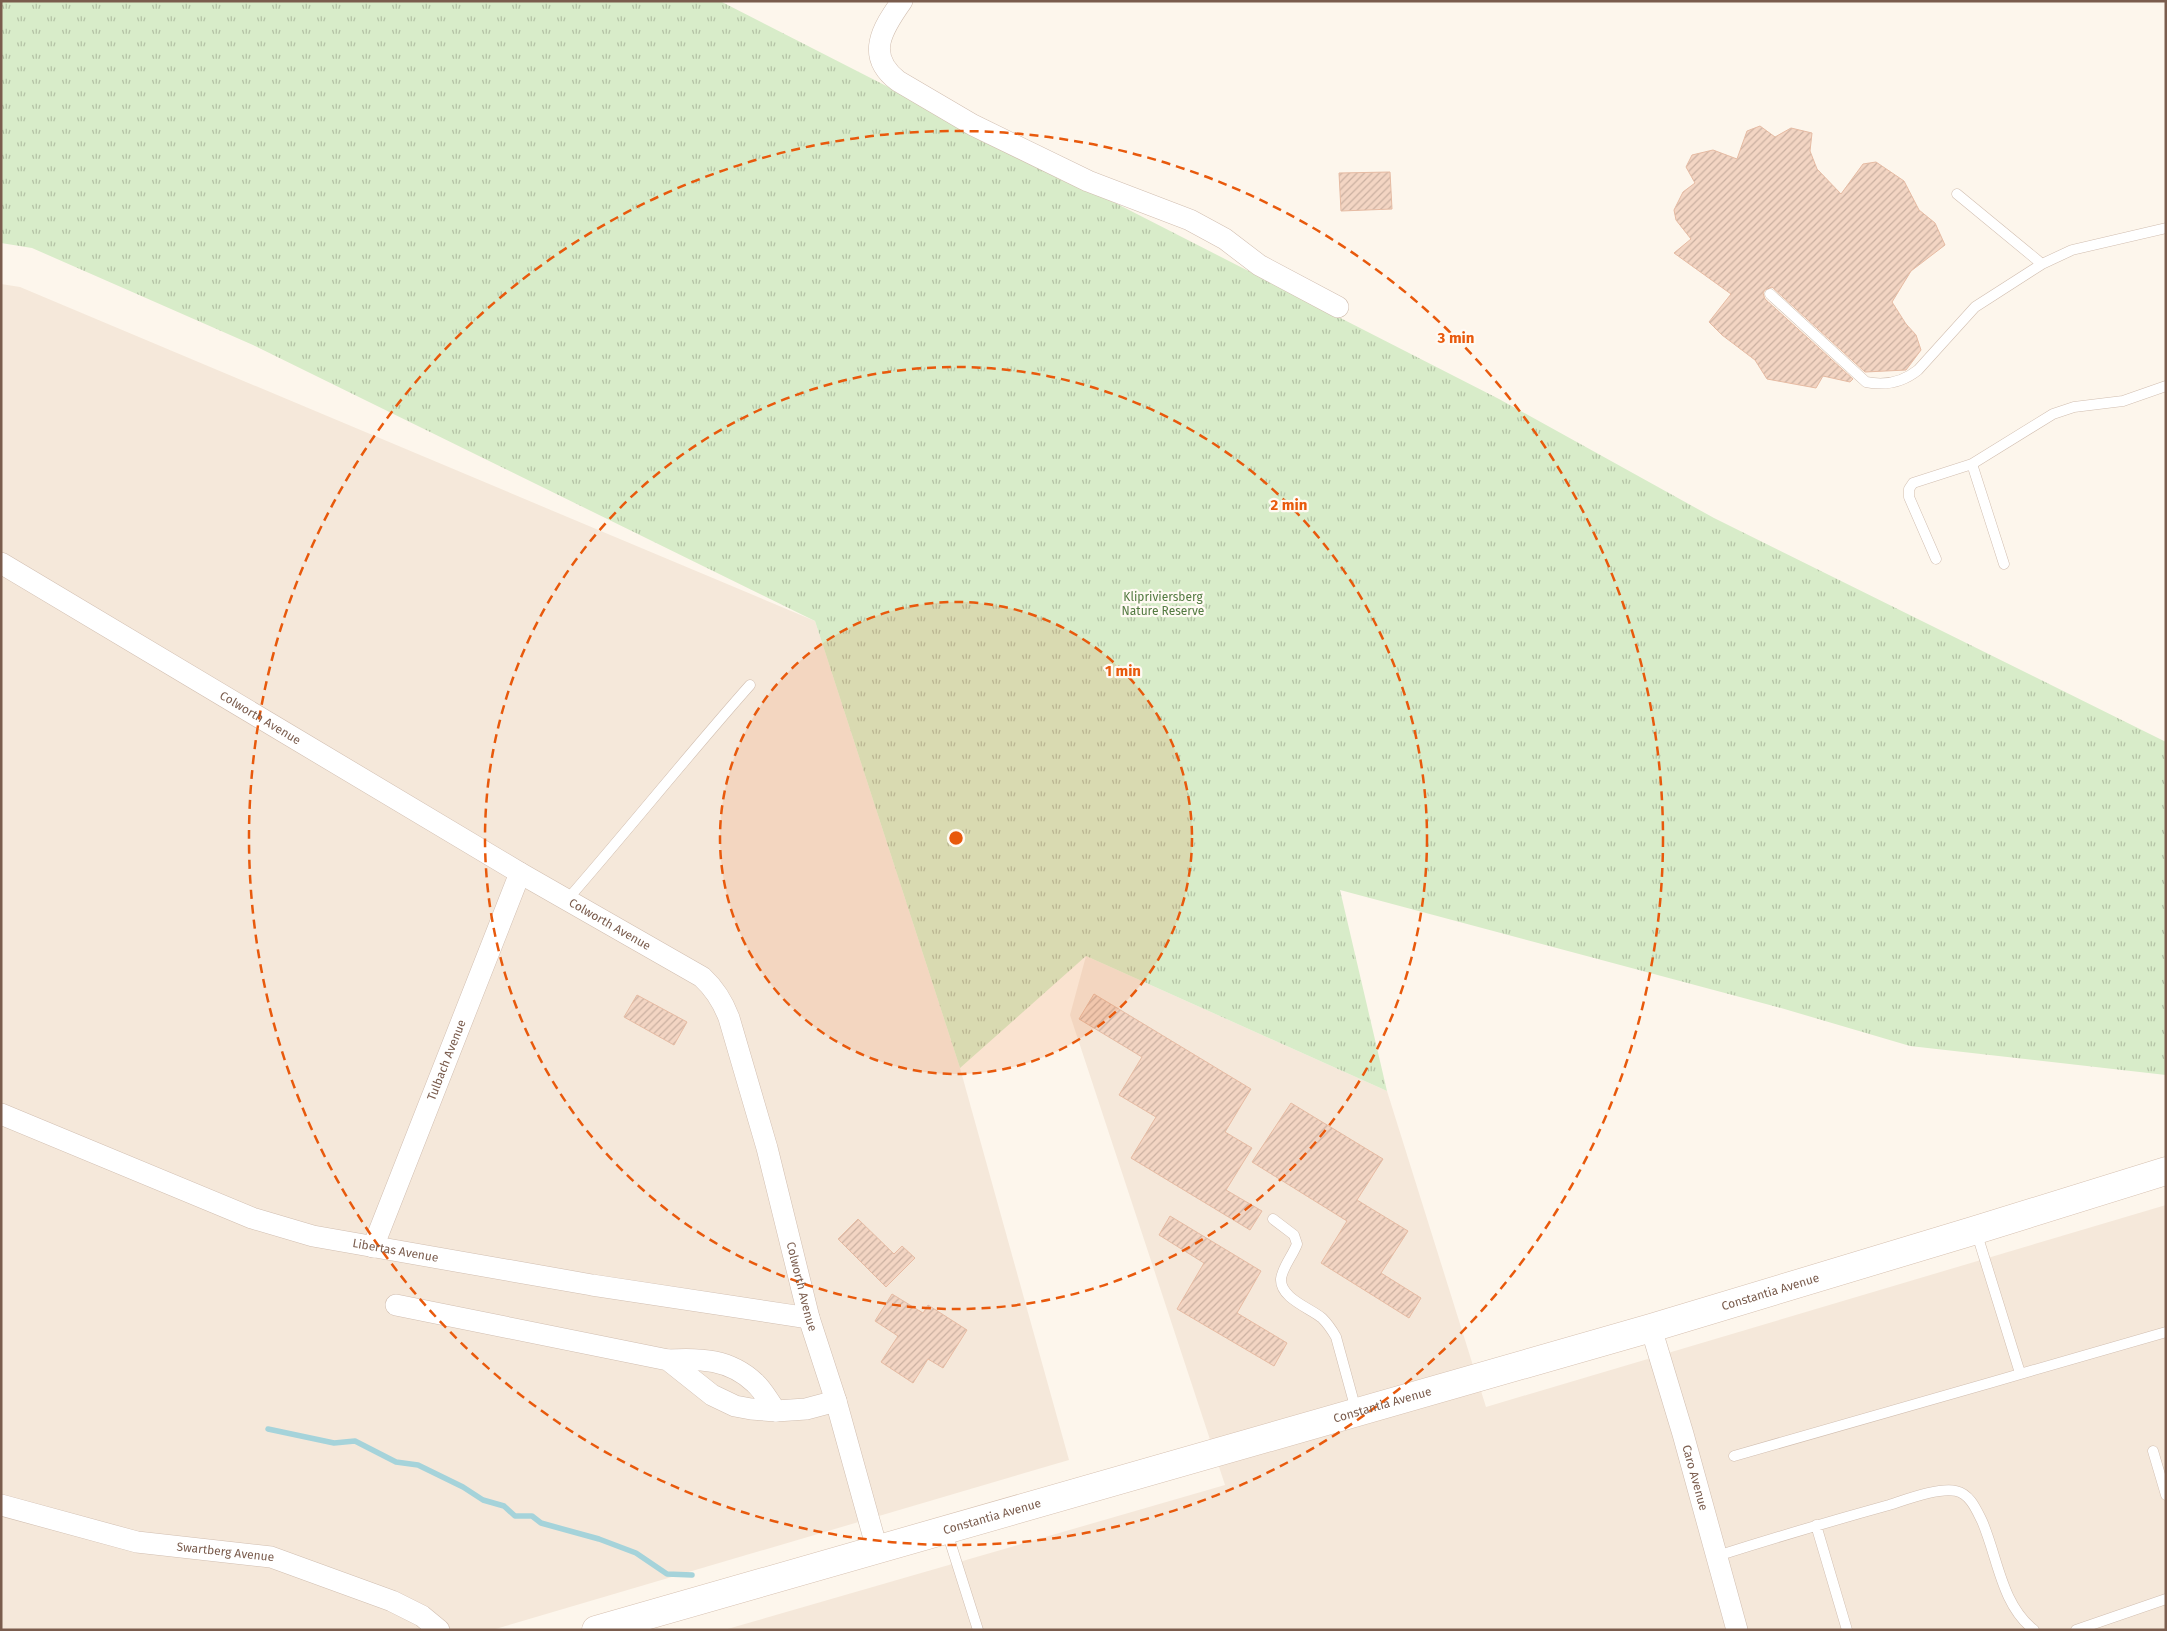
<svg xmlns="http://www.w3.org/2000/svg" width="2167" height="1631" font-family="'Fira Sans',sans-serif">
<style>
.residential{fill:#f5e8da}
.park{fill:url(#park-tufts)}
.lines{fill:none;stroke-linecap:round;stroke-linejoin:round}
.stream{stroke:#a5d3da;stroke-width:5.5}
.building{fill:url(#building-hatch);stroke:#e6bba3}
.lane-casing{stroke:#d1beb0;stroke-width:11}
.street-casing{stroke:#d1beb0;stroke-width:22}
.secondary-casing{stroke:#d6c0b0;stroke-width:29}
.lane{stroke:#fff;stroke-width:10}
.street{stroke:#fff;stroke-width:21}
.secondary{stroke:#fff;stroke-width:28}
.ring{fill:none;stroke:#e8590c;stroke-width:2.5;stroke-dasharray:9 6}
.labels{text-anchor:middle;stroke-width:4.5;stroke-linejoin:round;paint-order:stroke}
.park-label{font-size:12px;fill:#537a41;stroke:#fffaf3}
.street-label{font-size:12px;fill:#7a5c4d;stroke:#fffaf3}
.centre{fill:#e8590c;stroke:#fffaf3;stroke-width:2.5}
.ring-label{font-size:15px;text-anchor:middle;font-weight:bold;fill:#e8590c;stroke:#fffaf3;stroke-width:4.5;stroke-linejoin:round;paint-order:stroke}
</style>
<defs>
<pattern id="park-tufts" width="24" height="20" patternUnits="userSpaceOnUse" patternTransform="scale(1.25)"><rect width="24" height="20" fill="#d8ecc9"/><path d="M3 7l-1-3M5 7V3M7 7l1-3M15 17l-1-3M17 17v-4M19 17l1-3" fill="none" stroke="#b4c2a5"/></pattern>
<pattern id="building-hatch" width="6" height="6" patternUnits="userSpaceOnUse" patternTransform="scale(1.25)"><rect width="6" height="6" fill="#f3d5c3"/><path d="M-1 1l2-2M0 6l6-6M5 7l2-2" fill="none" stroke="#cab0a1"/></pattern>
</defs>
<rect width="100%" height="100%" fill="#fdf6ec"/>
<path class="residential" d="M1,284L20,287L815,621L960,1068L1069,1460L492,1630H1Z
M1086,956L1387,1091L1486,1407L2166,1205V1630H724L1225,1485L1070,1015Z"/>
<path class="park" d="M1,1H720L1499,399L1714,518L2166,742V1075L1910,1046L1781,1008L1340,890L1387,1091L1086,956L960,1068L815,621L253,345L32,248L1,243Z"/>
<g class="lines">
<path class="stream" d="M268,1429L334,1443L355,1441L396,1462L418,1465L463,1487L483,1500L504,1506L515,1516H532L541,1523L599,1539L636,1553L667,1574L692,1575"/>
</g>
<path class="building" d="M1760,126L1775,137L1791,128L1812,133L1810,151L1817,169L1841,194L1863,164L1876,162L1904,181L1919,210L1935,223L1945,245L1911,271L1892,302L1906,324L1916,335L1921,350L1906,370L1865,372L1772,287L1765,290L1763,293L1765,299L1853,379L1850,382L1823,376L1816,388L1767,379L1755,360L1722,335L1709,322L1731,294L1674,253L1691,239L1676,220L1674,210L1683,192L1695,183L1686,167L1692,155L1713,150L1737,159L1747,131Z
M1390,172L1392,209L1341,211L1339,173Z
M1094,994L1251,1089L1225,1132L1252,1148L1226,1190L1262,1211L1250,1230L1131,1158L1156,1117L1119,1095L1142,1057L1079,1019Z
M637,995L687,1022L674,1045L624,1017Z
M1291,1103L1383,1159L1357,1200L1408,1231L1381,1273L1421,1298L1409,1318L1321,1263L1347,1221L1252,1162Z
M1170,1216L1261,1271L1237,1313L1287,1343L1274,1366L1177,1309L1204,1263L1159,1235Z
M858,1219L894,1254L902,1246L915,1258L886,1287L838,1239Z
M892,1294L923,1313L928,1305L967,1330L943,1368L928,1359L913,1383L881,1362L898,1336L875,1321Z"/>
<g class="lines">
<g class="lane-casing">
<path id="lane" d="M1957,194L2042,264
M1770,294L1866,382C1885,386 1903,382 1918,370L1975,307L2042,264L2072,250L2166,228
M1972,464L2004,564
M1936,559L1909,497V489L1913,483L1972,464L2053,414L2074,407L2123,401L2166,386
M567,900C629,829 688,755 750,685
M1273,1219L1294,1235L1297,1244C1293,1255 1282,1268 1281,1279C1280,1298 1310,1308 1322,1318C1328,1324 1332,1330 1336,1337L1356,1410
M1976,1231L2020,1373
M2153,1451L2166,1495
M1734,1456C1878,1416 2022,1373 2166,1332
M1816,1525L1847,1630
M946,1529L978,1630
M1717,1556C1774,1538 1831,1521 1889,1505C1905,1500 1939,1487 1956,1491C1970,1494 1976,1509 1982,1521C1998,1558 2001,1604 2034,1630
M2076,1630L2166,1599"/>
</g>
<g class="street-casing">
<g id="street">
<path d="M902,1C882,29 865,56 898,81L973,125L1088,181L1190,220L1225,239L1259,265L1338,307"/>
<path id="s1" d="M1,563L520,873L702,977C715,989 723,1002 729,1018L767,1148L809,1318L836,1401L877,1549"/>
<path id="s2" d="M1,1114L252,1218L313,1236L592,1285L809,1318"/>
<path id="s3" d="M373,1247L520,873"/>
<path d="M396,1305L668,1360L712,1395L735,1406L751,1409L776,1411L806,1409L836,1401"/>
<path id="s4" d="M1651,1328L1683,1434L1737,1630"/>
<path d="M668,1360C700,1358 730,1359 755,1383C763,1390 769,1402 776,1411"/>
<path id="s5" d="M1,1505L137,1542L271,1557L392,1601L422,1616L439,1630"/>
</g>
</g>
<g class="secondary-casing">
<g id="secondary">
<path id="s6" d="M596,1630L1651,1328L1976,1230L2166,1171"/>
</g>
</g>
<use href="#lane" class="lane"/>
<use href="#street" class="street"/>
<use href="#secondary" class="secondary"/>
</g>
<circle cx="956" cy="838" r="236" fill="#e8590c" fill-opacity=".12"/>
<g class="ring">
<circle cx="956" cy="838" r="236"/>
<circle cx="956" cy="838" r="471"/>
<circle cx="956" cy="838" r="707"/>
</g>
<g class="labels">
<g class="park-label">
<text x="1163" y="601">Klipriviersberg<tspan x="1163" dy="14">Nature Reserve</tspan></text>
</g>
<g class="street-label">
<text dy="4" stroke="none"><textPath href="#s1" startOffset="302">Colworth Avenue</textPath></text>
<text dy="4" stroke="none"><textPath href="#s1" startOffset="708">Colworth Avenue</textPath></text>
<text dy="4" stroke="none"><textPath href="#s3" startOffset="201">Tulbach Avenue</textPath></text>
<text dy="4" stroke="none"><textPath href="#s2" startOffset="419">Libertas Avenue</textPath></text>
<text dy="4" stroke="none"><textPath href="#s1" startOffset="1142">Colworth Avenue</textPath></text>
<text dy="4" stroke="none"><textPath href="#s6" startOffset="1222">Constantia Avenue</textPath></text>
<text dy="4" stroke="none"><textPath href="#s6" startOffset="818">Constantia Avenue</textPath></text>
<text dy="4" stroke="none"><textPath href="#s4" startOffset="156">Caro Avenue</textPath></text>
<text dy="4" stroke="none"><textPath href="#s6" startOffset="412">Constantia Avenue</textPath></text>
<text dy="4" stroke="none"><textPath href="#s5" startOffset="230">Swartberg Avenue</textPath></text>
</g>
</g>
<circle cx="956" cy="838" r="8" class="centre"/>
<g class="ring-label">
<text x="1456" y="343">3 min</text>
<text x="1289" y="510">2 min</text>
<text x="1123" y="676">1 min</text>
</g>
<rect width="2167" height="1631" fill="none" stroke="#7a5c4d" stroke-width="5"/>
</svg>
